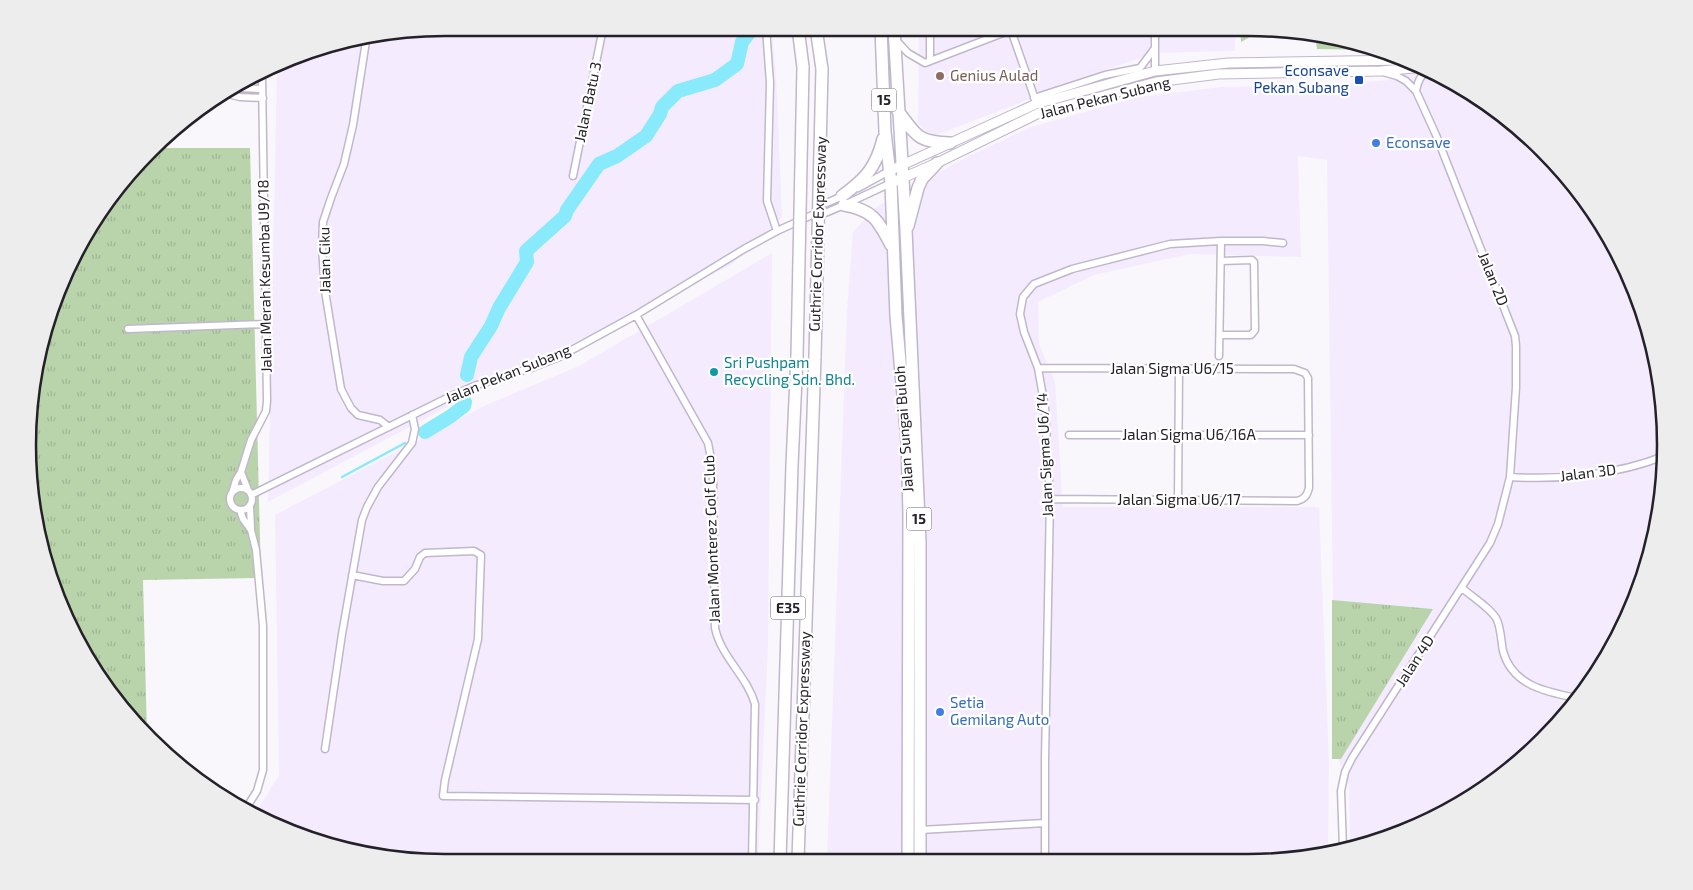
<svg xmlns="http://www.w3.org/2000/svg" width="1693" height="890" font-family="'Exo 2',sans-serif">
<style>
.built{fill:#f4ecfe}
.grass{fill:url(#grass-tufts)}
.forest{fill:url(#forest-firs)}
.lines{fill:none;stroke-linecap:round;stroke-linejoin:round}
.stream{stroke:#88eafb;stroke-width:2.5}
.river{stroke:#88eafb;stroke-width:14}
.street-casing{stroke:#c1b7cd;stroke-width:9}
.secondary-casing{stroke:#c1b7cd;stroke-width:11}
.highway-casing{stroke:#c1b7cd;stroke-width:14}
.street{stroke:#fff;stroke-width:6}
.secondary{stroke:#fff;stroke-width:9}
.highway{stroke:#fff;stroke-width:11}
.highway-bridge-casing{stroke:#c1b7cd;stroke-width:14;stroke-linecap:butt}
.highway-bridge{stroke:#fff;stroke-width:11}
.education-dot{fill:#8d6e63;stroke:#fff;stroke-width:2}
.transit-dot{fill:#1a4fb4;stroke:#fff;stroke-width:2}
.shop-dot{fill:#3f7fe0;stroke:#fff;stroke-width:2}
.culture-dot{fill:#0f9aa8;stroke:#fff;stroke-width:2}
.labels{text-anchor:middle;stroke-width:4.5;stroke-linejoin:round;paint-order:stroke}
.shield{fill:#fff;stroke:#666469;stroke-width:1}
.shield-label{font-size:14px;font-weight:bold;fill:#252129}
.transit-label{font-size:15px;fill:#164399;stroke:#fff;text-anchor:end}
.education-label{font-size:15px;fill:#785e54;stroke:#fff;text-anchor:start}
.street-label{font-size:15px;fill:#252129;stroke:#fff}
.shop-label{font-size:15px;fill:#366cbe;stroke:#fff;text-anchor:start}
.culture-label{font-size:15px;fill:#0d838f;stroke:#fff;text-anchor:start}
.rim{fill:none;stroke:#252129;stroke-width:2.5}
</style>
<defs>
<pattern id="grass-tufts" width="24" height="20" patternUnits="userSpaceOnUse" patternTransform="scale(1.25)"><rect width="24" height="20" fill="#b9d3ab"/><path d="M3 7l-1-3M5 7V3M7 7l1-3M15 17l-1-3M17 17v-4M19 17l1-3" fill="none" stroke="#9fb593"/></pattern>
<pattern id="forest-firs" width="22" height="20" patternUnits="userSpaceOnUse" patternTransform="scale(1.25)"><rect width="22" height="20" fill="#b9d3ab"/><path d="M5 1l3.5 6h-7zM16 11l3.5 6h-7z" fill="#9fb593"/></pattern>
</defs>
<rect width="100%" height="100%" fill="#f9f7fb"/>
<path class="built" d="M445,28H772L777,93L782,217L731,265L483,388L268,502L277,68L311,50Z
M919,28H1236L1235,51L1155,53L1114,67L931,137L918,123Z
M1390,54L1433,71L1502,114L1562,170L1610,237L1643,311L1662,391L1665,473L1651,553L1622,630L1562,720L1502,776L1408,831L1350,846L1349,787L1335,750L1327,160L1298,156L1301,257L1190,254L1094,275L1038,302L1039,344L1055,381L1063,507H1319L1329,760L1328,852L1303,859L827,860L847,310L853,232L876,207L963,159L1031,127L1139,97L1221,87L1325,85L1389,80Z
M772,253L768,646L758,861L418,862L337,848L260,819L254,815L279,775L275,515L486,405L579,366Z"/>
<path class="grass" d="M159,148H250L261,578L143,580L147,735L131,720L59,605L28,473L42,337L98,213Z
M1332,600L1433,609L1341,759H1332Z"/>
<path class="forest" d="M1240,28H1275L1300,32L1257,33L1241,42Z
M1315,35L1356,42L1378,50L1317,49Z"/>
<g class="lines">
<path class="stream" d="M342,477L405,443"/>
<path class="river" d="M467,375L471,357L491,326L499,308L527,262L526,251L565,216L567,210L599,164L617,156L646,136L660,114L662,107L678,91L715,80L737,64L742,42L753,28
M425,432L451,416L464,406L465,402"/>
<g class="street-casing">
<path id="street" d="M766,28L770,83L767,201L777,231
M1155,28V71
M1011,30L1036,102
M895,39L908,53L925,63L1016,28
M366,41L353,125L344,164L331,198L323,222L322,247L325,291L341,389L351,408L358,415L380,420L389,427
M930,61V28
M238,88L262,89
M1416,91C1418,81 1420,75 1430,70
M228,94L240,97L263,98
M1034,98L1105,75L1140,68L1155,48
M573,176L603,28
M858,188L889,171
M818,209L822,205L845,195
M636,315L708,443L712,464L713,484L715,628C721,657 747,676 755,704L752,861
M128,329L266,324
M1220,335H1251L1255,330L1254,262L1252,260L1221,261
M1219,356L1221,241
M1038,368L1294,369L1305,373L1308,378L1309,488C1307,496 1304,499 1297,501L1050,499
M1069,435H1309
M241,472L248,490
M1510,477C1560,480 1617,475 1664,456
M230 499a11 11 0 1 1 22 0a11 11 0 1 1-22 0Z
M233,490L236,480L241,472L251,440L266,411L267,401L262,76
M251,495L447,398L477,385L531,368L559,357L636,315L744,249L777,231L812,215L825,213L844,205L891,183
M1178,500L1179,369
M240,510L243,519L251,530
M352,575L383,581H404L415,569L420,557L425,553L474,551L481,555L478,639L445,780L443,796L755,800
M1462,588C1471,596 1493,610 1497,620C1501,629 1501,641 1503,651C1512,685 1545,692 1577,698
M325,749L342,634L362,520L367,507L378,487L412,443L415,429L412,415
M245,810L257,791L263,770V626L256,550L251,530L250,505
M920,830L1045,823
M1343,848L1341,791L1345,772L1352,758L1490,543L1498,524L1510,477L1516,387V346L1515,336L1436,135L1416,91L1406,81L1397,76L1383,72
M1045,860V759L1050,499L1045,408L1038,368L1024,332L1020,314L1023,297L1034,284L1072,269L1170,244L1221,241H1263L1283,243"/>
</g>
<g class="secondary-casing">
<path id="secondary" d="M889,171L1036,104L1155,71L1228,63L1405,60
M891,183L937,163L1039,113L1156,82L1219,74L1381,71L1424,67"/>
</g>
<g class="highway-casing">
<path id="highway" d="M798,28L803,67
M816,28L822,69
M881,28L885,132L891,183L896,316L907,441L909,514L908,860
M894,28L906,230L920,542V860
M898,111C917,136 917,142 950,143
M842,196C865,179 876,168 883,139
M844,205C873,210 878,220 891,245
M908,226L918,188L922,179L937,163
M798,860L815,356
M780,861L792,465L797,356"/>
</g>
<use href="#street" class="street"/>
<use href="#secondary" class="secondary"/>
<use href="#highway" class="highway"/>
<g class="highway-bridge-casing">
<path id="highway-bridge" d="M797,356L803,67
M815,356L822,69"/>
</g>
<use href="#highway-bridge" class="highway-bridge"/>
</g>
<circle class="education-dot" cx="940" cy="76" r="5"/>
<rect class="transit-dot" x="1354" y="75" width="10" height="10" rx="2.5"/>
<g class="shop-dot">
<circle cx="1376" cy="143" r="5"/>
<circle cx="940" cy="712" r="5"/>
</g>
<circle class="culture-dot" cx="714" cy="372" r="5"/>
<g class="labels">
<g class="shield">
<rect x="871.5" y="88.5" width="25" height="23" rx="4"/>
<rect x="906.5" y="507.5" width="25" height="23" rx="4"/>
<rect x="770.5" y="596.5" width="35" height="23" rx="4"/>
</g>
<g class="shield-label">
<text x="884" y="105">15</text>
<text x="919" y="524">15</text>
<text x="788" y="613">E35</text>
</g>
<g class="transit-label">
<text x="1349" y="76">Econsave<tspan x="1349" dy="17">Pekan Subang</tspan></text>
</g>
<g class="education-label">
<text x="950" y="81">Genius Aulad</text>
</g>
<g class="street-label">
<text transform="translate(1105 98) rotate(-14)" y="5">Jalan Pekan Subang</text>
<text transform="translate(588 102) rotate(-78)" y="5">Jalan Batu 3</text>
<text transform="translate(818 234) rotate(-88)" y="5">Guthrie Corridor Expressway</text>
<text transform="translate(325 260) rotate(-91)" y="5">Jalan Ciku</text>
<text transform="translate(265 276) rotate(-91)" y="5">Jalan Merah Kesumba U9/18</text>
<text transform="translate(1493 279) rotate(68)" y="5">Jalan 2D</text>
<text x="1172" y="374">Jalan Sigma U6/15</text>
<text transform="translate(508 374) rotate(-22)" y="5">Jalan Pekan Subang</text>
<text transform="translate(904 429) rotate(-94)" y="5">Jalan Sungai Buloh</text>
<text x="1189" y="440">Jalan Sigma U6/16A</text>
<text transform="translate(1045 455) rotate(-93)" y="5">Jalan Sigma U6/14</text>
<text transform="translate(1588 473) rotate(-7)" y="5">Jalan 3D</text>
<text x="1179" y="505">Jalan Sigma U6/17</text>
<text transform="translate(712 539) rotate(-92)" y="5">Jalan Monterez Golf Club</text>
<text transform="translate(1415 661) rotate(-57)" y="5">Jalan 4D</text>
<text transform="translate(802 729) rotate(-88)" y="5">Guthrie Corridor Expressway</text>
</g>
<g class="shop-label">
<text x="1386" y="148">Econsave</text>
<text x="950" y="708">Setia<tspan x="950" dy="17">Gemilang Auto</tspan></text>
</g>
<g class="culture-label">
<text x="724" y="368">Sri Pushpam<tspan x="724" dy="17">Recycling Sdn. Bhd.</tspan></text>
</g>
</g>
<path d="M0 0H1693V890H0ZM445 36H1248A409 409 0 0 1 1657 445V445A409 409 0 0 1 1248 854H445A409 409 0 0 1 36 445V445A409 409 0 0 1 445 36Z" fill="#eeedee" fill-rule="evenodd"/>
<path class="rim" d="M445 36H1248A409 409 0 0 1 1657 445V445A409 409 0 0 1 1248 854H445A409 409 0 0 1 36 445V445A409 409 0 0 1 445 36Z"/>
</svg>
